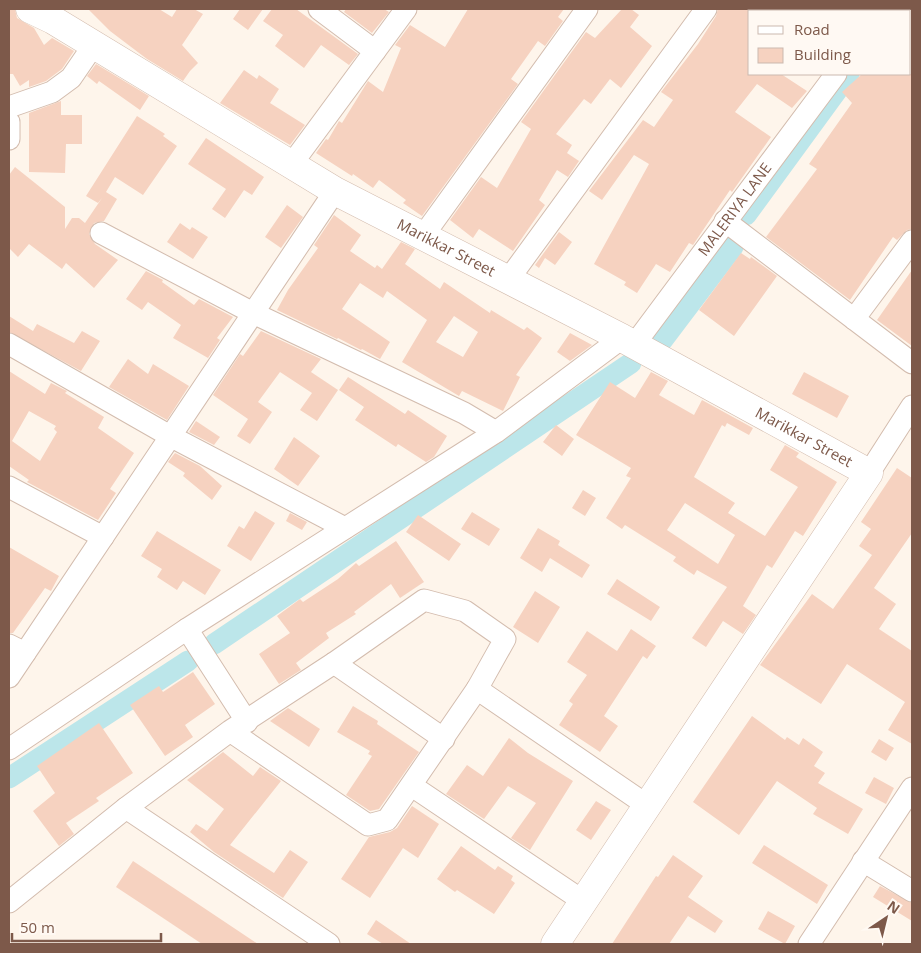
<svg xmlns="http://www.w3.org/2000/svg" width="921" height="953" font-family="'Open Sans',sans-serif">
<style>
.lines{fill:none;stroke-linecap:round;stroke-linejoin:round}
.canal{stroke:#bce6ea;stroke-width:21}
.building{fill:#f6d2c0;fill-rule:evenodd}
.minor-casing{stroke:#d3bcae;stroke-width:23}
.tertiary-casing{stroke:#d3bcae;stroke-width:29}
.minor{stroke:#fff;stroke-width:21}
.tertiary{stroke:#fff;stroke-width:28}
.labels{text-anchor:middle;stroke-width:4;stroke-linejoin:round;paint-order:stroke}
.street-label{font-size:15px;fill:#7d594a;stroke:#fff9f3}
</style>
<rect width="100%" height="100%" fill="#fef5eb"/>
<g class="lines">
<path class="canal" d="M746,215L849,74
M662,341L733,247
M214,644L631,363
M9,778L188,661"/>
</g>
<path class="building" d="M9,9H15L17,18L34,28L44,45L52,38L74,51L62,69L46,81L29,87V80L20,86L13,74H9Z
M88,9H159L172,17L177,9H194L203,14L182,45L198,63L190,71L183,81L147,59L110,31Z
M240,9H263L248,30L233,19Z
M272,9H296L358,54L349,65L321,45L304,68L275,46L283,35L263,21Z
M346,9H384L389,12L372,33L344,12Z
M468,9H564L558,17L563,21L545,46L538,41L511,79L518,84L422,216L403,203L406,200L379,180L373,188L353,174L352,176L316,153L326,139L328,140L339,121L342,123L368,81L383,92L401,48L395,45L410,25L445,47Z
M622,9H631L639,15L630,27L652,46L621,88L610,79L591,104L584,99L556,134L572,145L567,153L579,161L568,177L557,170L539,200L545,205L513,251L479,229L473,238L450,220L481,177L497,188L531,129L521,122L586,32L595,38Z
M718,9H761L760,11H750V74H781L807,91L792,108L757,84L735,112L771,137L732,192L730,190L693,245L689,243L670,272L656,264L637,293L624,285L626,282L594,264L649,164L634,155L602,200L589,191L643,120L654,127L673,100L661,92L698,44L716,16Z
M96,64L149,96L140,110L99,81L97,84L87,76Z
M244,70L257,79L259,75L279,89L270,103L305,125L290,145L220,103Z
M862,74H912V229L907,230L897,240L893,237L850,300L766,237L817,169L809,164L852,103L842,92Z
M61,101V115H82V144H66L65,173L29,172V113Z
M137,116L165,134L163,136L177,146L143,195L115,177L106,192L117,199L104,221L94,223L89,234L95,244L118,260L94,288L66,263L62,269L29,244L18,257L9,248V175L15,167L65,207V229L72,218H79L85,223L102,198L98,203L86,196Z
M206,138L264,177L252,195L244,190L225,218L212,209L226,189L188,164Z
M287,205L303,217L281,248L265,237Z
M334,215L361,235L350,251L375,268L377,265L382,269L401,242L415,249L405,264L440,289L444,282L490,313L491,310L524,330L527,327L542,338L516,375L520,377L503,411L462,391L459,396L402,362L427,320L387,291L383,298L360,283L342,309L390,342L380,359L362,349L361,350L338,338L337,339L277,310L288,290L318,248L314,245ZM454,316L478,332L463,357L436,342Z
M180,223L190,230L192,227L208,237L193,259L167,242Z
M559,232L572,242L555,265L545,258L539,268L535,265Z
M741,253L750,259L751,257L777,276L734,336L699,310Z
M912,270V346L877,320Z
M146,271L163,280L162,282L194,305L199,299L233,317L217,338L220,340L208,358L173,338L181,325L148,302L142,310L126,299Z
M9,316L33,331L37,324L74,343L82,331L100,341L81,371L9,332Z
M261,331L321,359L311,372L338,390L317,421L300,410L312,393L280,372L258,402L272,412L250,444L237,436L248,419L213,395L240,354L243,356Z
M570,333L592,345L570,361L557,352Z
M128,359L148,374L153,364L189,386L167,420L109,387Z
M9,371L45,394L51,383L67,391L65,393L104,417L98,428L134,453L110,489L116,493L98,520L27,482L29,480L9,466ZM29,411L56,426L54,429L57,432L40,461L12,441Z
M651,372L668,381L659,395L694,415L702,400L753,428L749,435L727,423L725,427L722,425L694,477L735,503L728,513L765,536L798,487L770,470L785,445L799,453L796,457L837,482L803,536L795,531L772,568L767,565L743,606L756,615L743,634L723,621L706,647L692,638L727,587L697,570L694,575L673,561L676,557L625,525L622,529L606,518L631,478L626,476L631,468L576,435L610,382L635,398ZM685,503L735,535L718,564L667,530Z
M804,372L849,396L837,418L792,394Z
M348,377L405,414L408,410L447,436L434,457L426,462L398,444L396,447L355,420L364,407L339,390Z
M196,421L220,437L214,445L189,432Z
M556,425L574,439L562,456L543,442Z
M294,437L320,456L298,486L274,469Z
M175,453L200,466L222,486L212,500L183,476L185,473L168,462Z
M897,468L912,478V533L874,588L896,604L879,629L912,651V744L888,730L905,702L847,664L821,704L760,665L812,594L833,609L872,555L859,546L871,529L861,522Z
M583,490L596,498L585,516L572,508Z
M255,511L275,523L251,561L227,546L239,526L244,529Z
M472,512L500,529L489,546L461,529Z
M290,513L307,522L302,530L286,521Z
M418,515L461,544L449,561L406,532Z
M538,528L560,541L558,545L590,565L582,578L550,558L542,572L520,558Z
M157,531L221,570L205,595L183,581L177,590L157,577L162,569L141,556Z
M396,541L424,582L400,598L391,584L354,612L356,614L326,633L329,638L296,663L301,670L279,684L259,654L290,633L277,616L300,599L303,602L338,579L356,563L359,566Z
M9,547L59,576L51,591L45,588L13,633H9Z
M617,579L660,607L651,621L607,594Z
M535,591L560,607L538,643L513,627Z
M631,629L656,646L647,659L643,656L604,716L618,726L600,752L559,725L573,704L569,701L587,675L567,662L587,631L617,651Z
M193,672L215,704L185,725L193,737L165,756L130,705L159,686L163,692Z
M353,706L378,721L377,724L419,752L379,809L370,811L346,795L372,756L368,754L370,751L337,732Z
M288,708L320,729L309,747L270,721Z
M752,716L785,740L787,737L799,745L803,738L823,752L814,766L825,773L818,783L863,809L848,834L813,814L817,808L777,781L739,835L693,802Z
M99,723L133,773L96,798L99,801L66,823L74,834L59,846L33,811L55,793L37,766Z
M509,738L528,753L573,781L530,850L511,838L536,803L508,786L484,819L446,794L467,765L483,776Z
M879,739L894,748L886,761L871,752Z
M223,752L253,776L260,767L281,781L230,845L274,873L290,850L308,862L283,898L214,852L190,832L196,824L207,831L224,809L187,780Z
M874,777L894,788L886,804L865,793Z
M596,801L611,810L591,840L576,830Z
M412,806L439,824L418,858L403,848L370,898L341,879L369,837L390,832L397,828Z
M764,845L828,885L817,904L752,863Z
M461,846L495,870L498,866L513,876L511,880L515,883L494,914L457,890L455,892L437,879Z
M673,855L703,876L688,897L723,921L715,933L688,916L669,944H612L656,876L658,877Z
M133,861L198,904L258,944H202L157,914L116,887Z
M880,886L912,903V921L873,897Z
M768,911L795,926L785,944L758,929Z
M376,920L411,944H383L367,934Z"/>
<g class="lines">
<g class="minor-casing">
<g id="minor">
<path d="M319,9L375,51"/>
<path d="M884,11L886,9"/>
<path d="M9,107L52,92L71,78L93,46"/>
<path d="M9,122V139"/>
<path d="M291,165L406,9"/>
<path d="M725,221L912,363"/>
<path d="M101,233L253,313L464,413L496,432"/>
<path d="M423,236L587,9"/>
<path d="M508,280L706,9"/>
<path d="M854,319L912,241"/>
<path d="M9,344L170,436L345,528"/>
<path id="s1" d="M634,345L836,74"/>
<path d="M869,473L912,406"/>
<path d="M9,487L103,537"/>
<path d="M187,629L247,722"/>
<path d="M9,645L25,653"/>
<path d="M334,663L444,739"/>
<path d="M9,677L335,191"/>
<path d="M477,689L648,806"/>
<path d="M9,749L187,629L496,432L622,338"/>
<path d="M412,786L583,901"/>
<path d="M126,808L329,944"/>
<path d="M863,861L912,891"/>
<path d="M9,902L126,808L230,731L334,663L424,600L465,611L505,639L477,689L387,820L368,825L230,731"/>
<path d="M809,944L912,788"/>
</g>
</g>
<g class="tertiary-casing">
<g id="tertiary">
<path id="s2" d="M30,9L53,20L335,191L622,338L869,473L555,944"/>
</g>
</g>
<use href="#minor" class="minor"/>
<use href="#tertiary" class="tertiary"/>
</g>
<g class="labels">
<g class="street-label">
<text dy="5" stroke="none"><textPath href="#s1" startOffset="169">MALERIYA LANE</textPath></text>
<text dy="5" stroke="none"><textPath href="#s2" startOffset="480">Marikkar Street</textPath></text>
<text dy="5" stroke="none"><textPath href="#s2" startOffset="885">Marikkar Street</textPath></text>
</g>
</g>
<rect width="921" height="953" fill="none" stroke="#7d594a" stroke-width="20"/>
<rect x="748" y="10" width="162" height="65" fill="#fff9f3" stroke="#cbb9af"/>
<rect x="758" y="26" width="25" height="8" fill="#ffffff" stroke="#cbb9af"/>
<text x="794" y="35" font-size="15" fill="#7d594a">Road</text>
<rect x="758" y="48" width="25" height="15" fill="#f6d2c0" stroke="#cbb9af"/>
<text x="794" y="60" font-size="15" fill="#7d594a">Building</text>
<g transform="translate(886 918) rotate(35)" stroke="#fff9f3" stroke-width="4" paint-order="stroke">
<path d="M0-4L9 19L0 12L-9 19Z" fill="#7d594a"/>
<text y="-8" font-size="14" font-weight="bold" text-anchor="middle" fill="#7d594a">N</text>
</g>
<path d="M12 933v8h149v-8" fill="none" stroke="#7d594a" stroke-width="2.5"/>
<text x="20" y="933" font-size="15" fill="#7d594a" stroke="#fff9f3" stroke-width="4" paint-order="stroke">50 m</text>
</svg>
